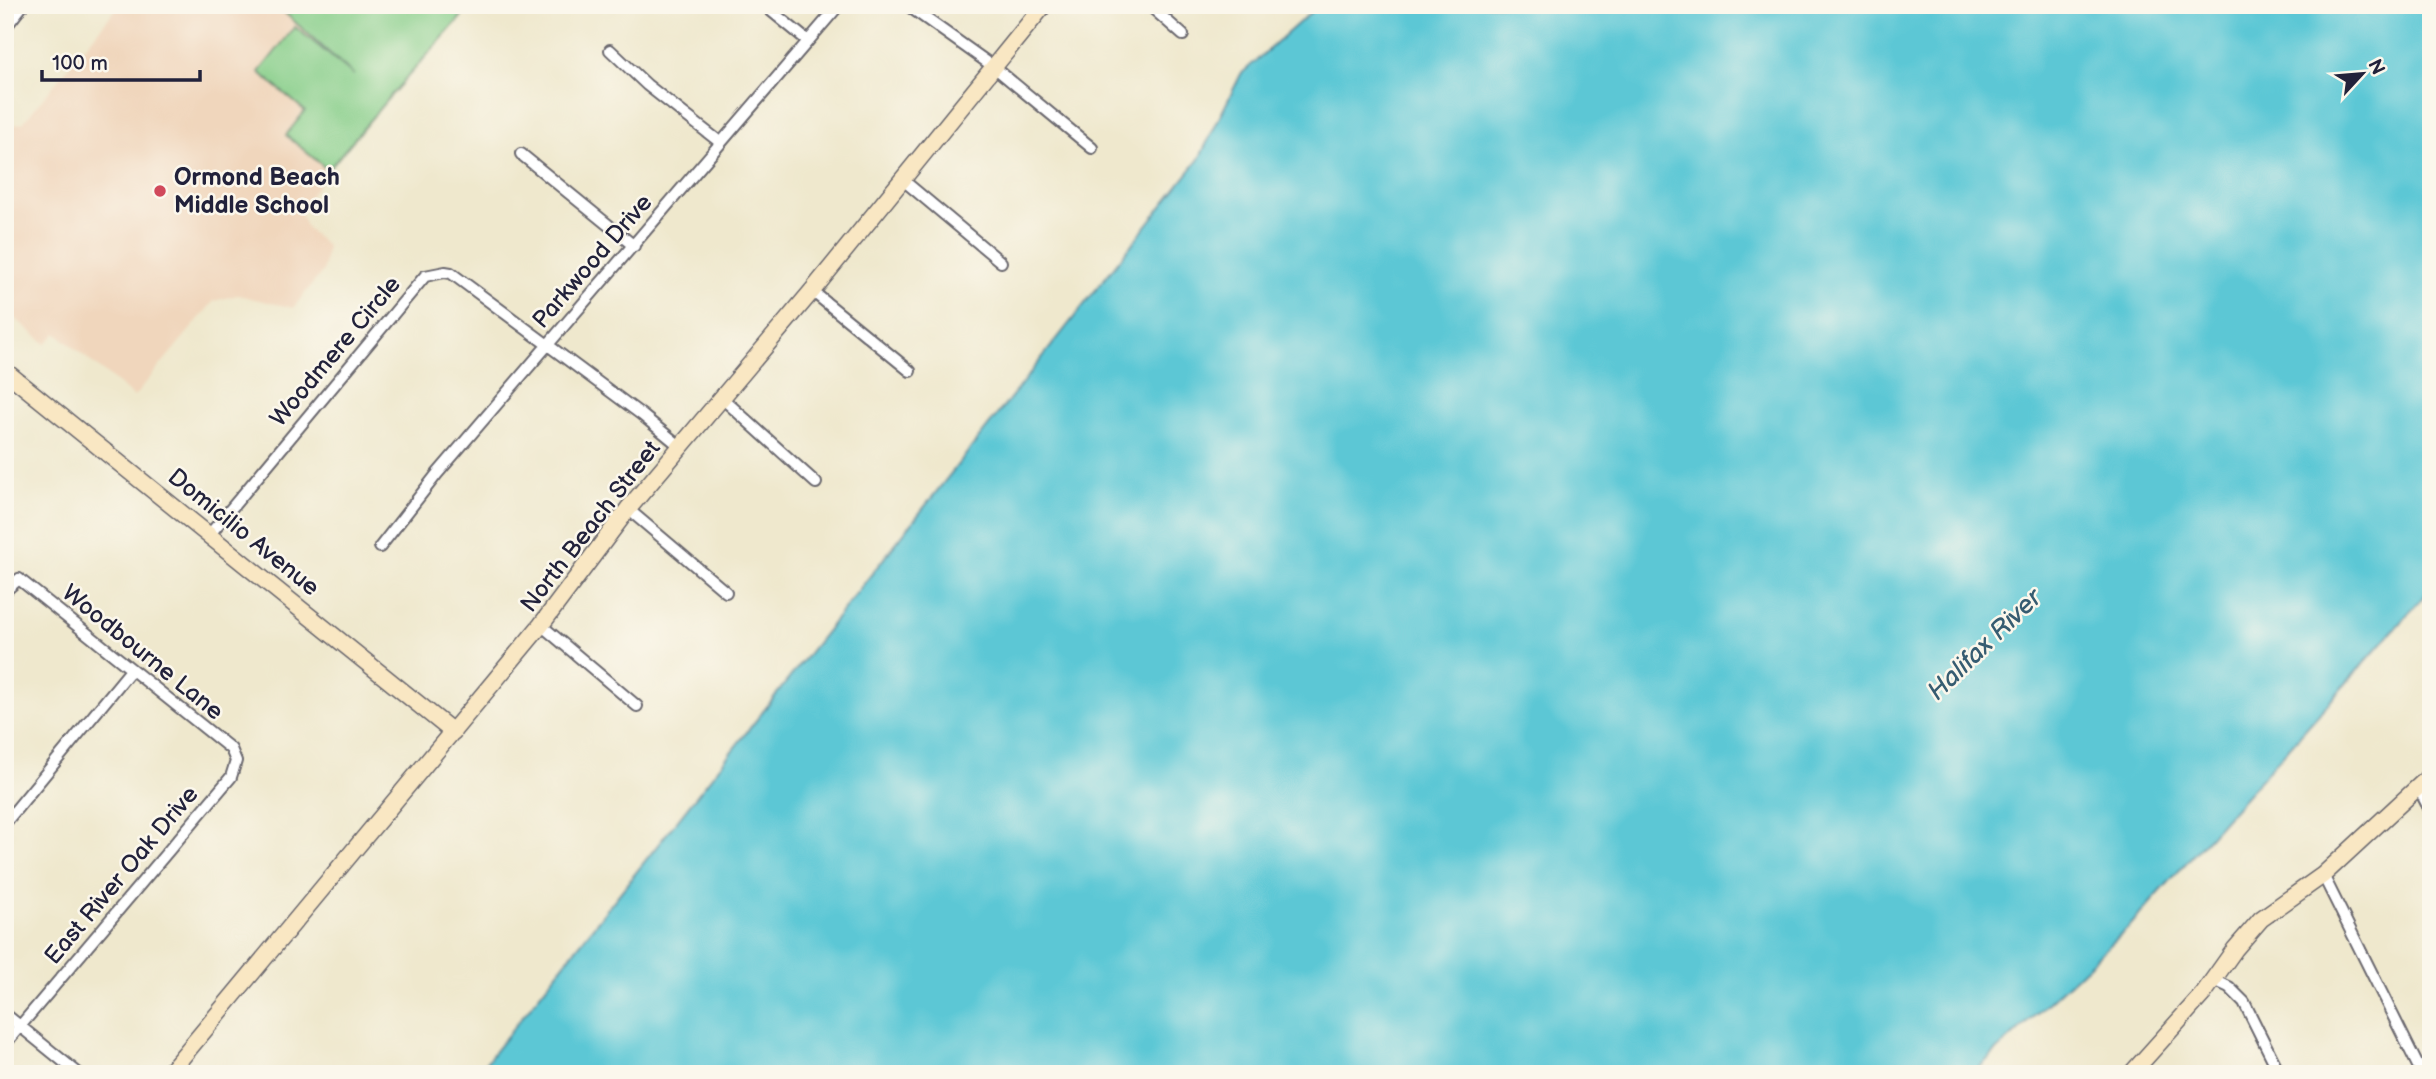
<svg xmlns="http://www.w3.org/2000/svg" width="2436" height="1079" font-family="'Balsamiq Sans',sans-serif">
<style>
.built{fill:#f0d6bc}
.green{fill:#86ce89;stroke:#547862;stroke-width:2}
.water{fill:#5bc7d5;stroke:#3e7488;stroke-width:2}
.lines{fill:none;stroke-linecap:round;stroke-linejoin:round}
.street-casing{stroke:#6a676e;stroke-width:14}
.secondary-casing{stroke:#6a676e;stroke-width:19}
.street{stroke:#fff;stroke-width:10}
.secondary{stroke:#f9e7c3;stroke-width:16}
.poi-dot{fill:#d1495b;stroke:#fbf7ec;stroke-width:2.5}
.labels{text-anchor:middle;stroke-width:5;stroke-linejoin:round;paint-order:stroke}
.poi-label{font-size:24px;font-weight:bold;fill:#22223b;stroke:#fbf7ec;text-anchor:start}
.street-label{font-size:24px;fill:#22223b;stroke:#fbf7ec}
.water-label{font-size:26px;font-style:italic;fill:#365c71;stroke:#fbf7ec}
</style>
<rect width="100%" height="100%" fill="#fbf7ec"/>
<filter id="ink" filterUnits="userSpaceOnUse"><feTurbulence type="fractalNoise" baseFrequency=".0143" numOctaves="2"/><feDisplacementMap in="SourceGraphic" scale="14" xChannelSelector="R" yChannelSelector="G"/><feConvolveMatrix kernelMatrix="1 2 1 2 8 2 1 2 1" color-interpolation-filters="sRGB"/></filter>
<filter id="wash" filterUnits="userSpaceOnUse"><feTurbulence type="fractalNoise" baseFrequency=".00686" numOctaves="4" result="noise"/><feDisplacementMap in="SourceGraphic" scale="28" xChannelSelector="R" yChannelSelector="G"/><feGaussianBlur stdDeviation="1.57" result="paint"/><feColorMatrix in="noise" values="0 0 0 0 0 0 0 0 0 0 0 0 0 0 0 0 0 1.4 0 .05"/><feComposite in="paint" operator="in"/></filter>
<g filter="url(#wash)">
<rect width="100%" height="100%" fill="#efe8cd"/>
<path class="built" d="M119,5H472L385,102L328,170L300,211L306,227L327,246L323,271L293,308L238,295L214,301L134,397L56,333L46,344L5,310V296L8,290L5,277V154L14,141L13,125L23,123Z"/>
<path class="green" d="M276,5H472L385,102L328,170L286,135L305,111L259,72L295,27L354,75Z"/>
<path class="water" d="M1319,5H2431V588L2128,928L1972,1074H477L1199,159L1241,74Z"/>
</g>
<g filter="url(#ink)">
<g class="lines">
<g class="street-casing">
<path id="street" d="M764,5L808,41
M907,5L994,67L1092,148
M1149,5L1183,35
M5,28L23,5
M610,50L647,85L721,143
M521,154L634,246
M903,180L1001,262
M812,291L910,371
M722,398L816,483
M628,509L726,592
M210,534L425,276L445,272L451,273L642,415L681,447
M380,547L437,474L839,5
M5,591L19,579L231,749L236,761L231,777L5,1044
M541,625L637,706
M2418,787L2431,812
M5,823L131,670
M2323,875L2422,1074
M2214,980L2229,987L2244,1002L2280,1074
M5,1014L79,1074"/>
</g>
<g class="secondary-casing">
<path id="secondary" d="M5,371L453,732
M168,1074L541,625L628,509L812,291L1044,5
M2131,1074L2203,994L2235,949L2261,919L2323,875L2431,775"/>
</g>
<use href="#street" class="street"/>
<use href="#secondary" class="secondary"/>
</g>
</g>
<circle class="poi-dot" cx="160" cy="191" r="7"/>
<g class="labels">
<g class="poi-label">
<text x="174" y="185">Ormond Beach<tspan x="174" dy="28">Middle School</tspan></text>
</g>
<g class="street-label">
<text transform="translate(592 261) rotate(-49)" y="8">Parkwood Drive</text>
<text transform="translate(335 351) rotate(-50)" y="8">Woodmere Circle</text>
<text transform="translate(590 526) rotate(-52)" y="8">North Beach Street</text>
<text transform="translate(244 532) rotate(39)" y="8">Domicilio Avenue</text>
<text transform="translate(143 652) rotate(39)" y="8">Woodbourne Lane</text>
<text transform="translate(121 875) rotate(-50)" y="8">East River Oak Drive</text>
</g>
<g class="water-label">
<text transform="translate(1984 644) rotate(-44)" y="9">Halifax River</text>
</g>
</g>
<rect width="2436" height="1079" fill="none" stroke="#fbf7ec" stroke-width="28"/>
<g transform="translate(2362 74) rotate(64)" stroke="#fbf7ec" stroke-width="5" paint-order="stroke">
<path d="M0-5L12 26L0 18L-12 26Z" fill="#22223b"/>
<text y="-10" font-size="19" font-weight="bold" text-anchor="middle" fill="#22223b">N</text>
</g>
<path d="M42 70v10h158v-10" fill="none" stroke="#22223b" stroke-width="3.5"/>
<text x="52" y="70" font-size="21" fill="#22223b" stroke="#fbf7ec" stroke-width="5" paint-order="stroke">100 m</text>
</svg>
